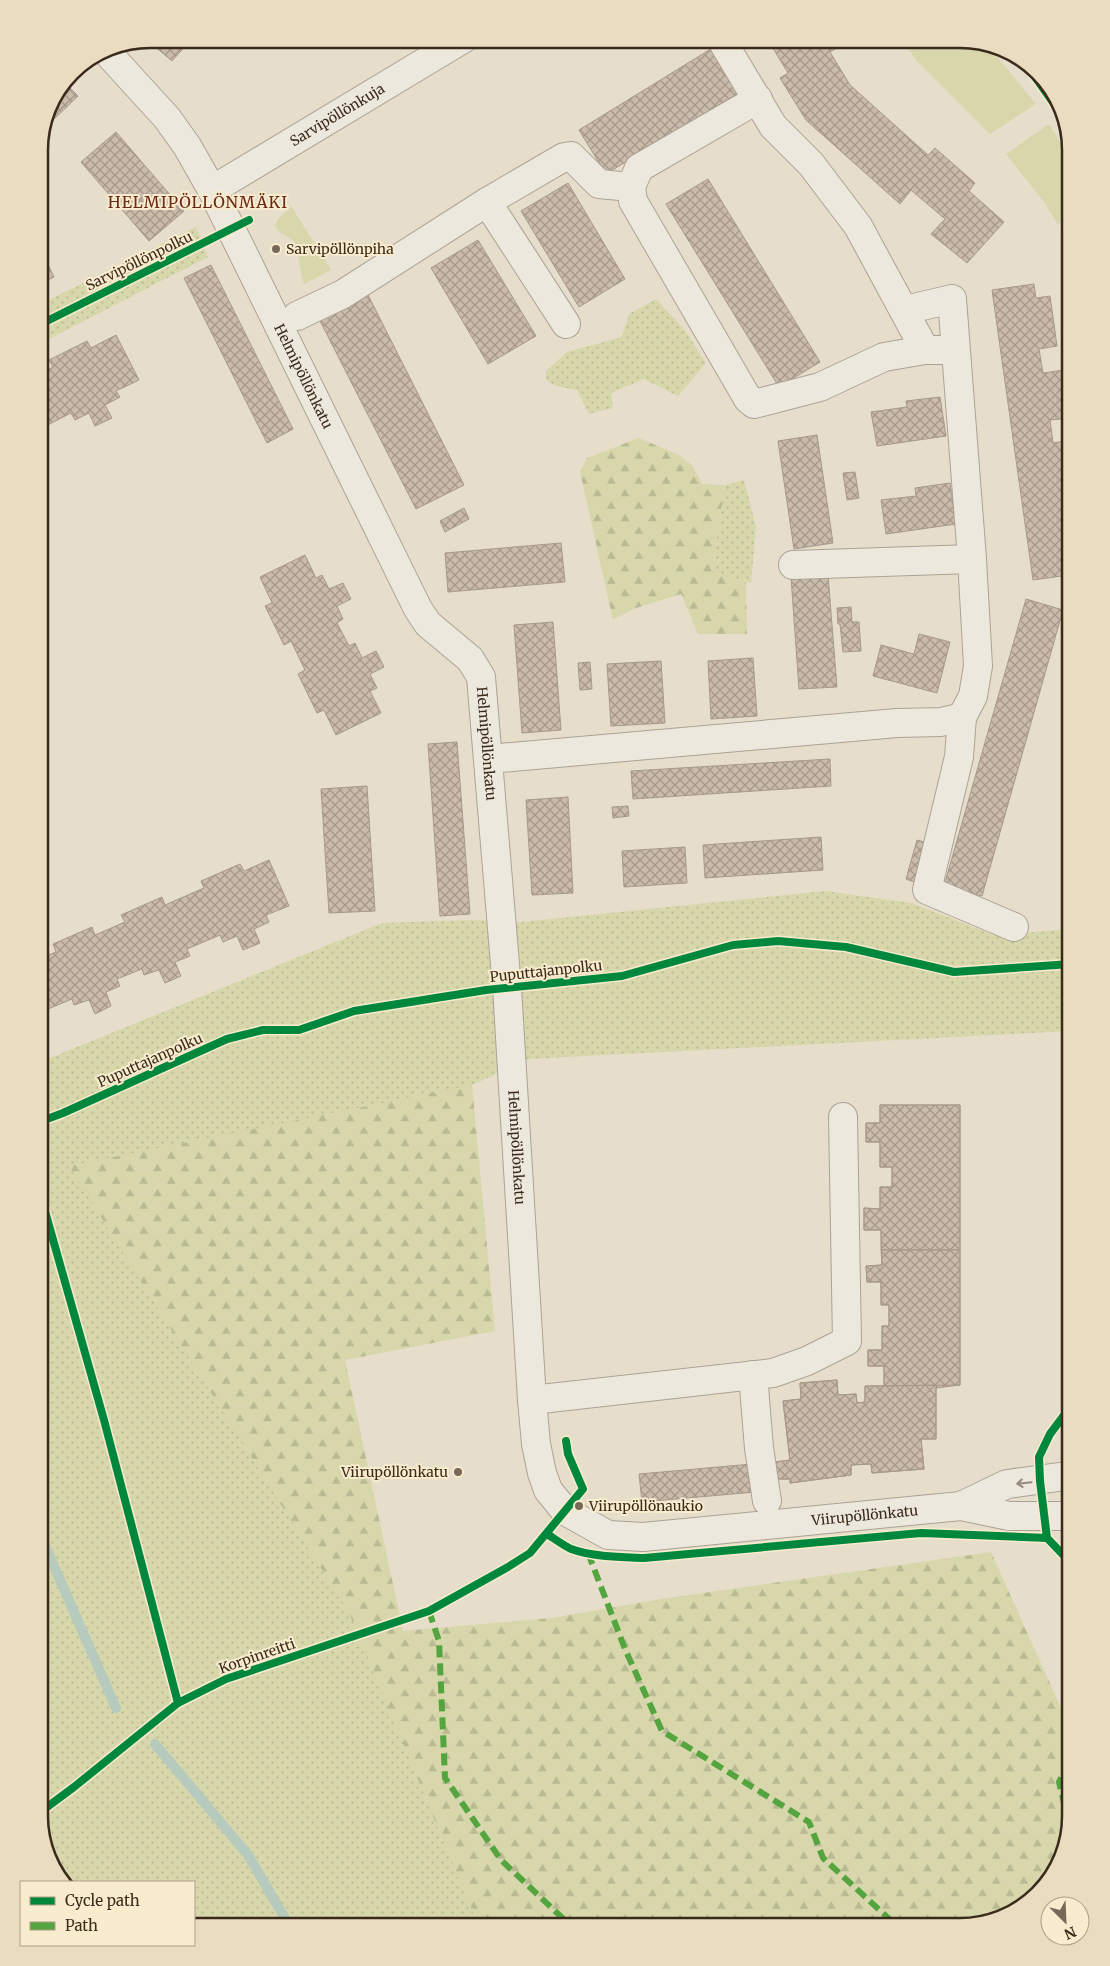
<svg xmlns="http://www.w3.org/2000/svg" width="1110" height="1966" font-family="Merriweather,serif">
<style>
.green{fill:#d7d7ab}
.forest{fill:url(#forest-firs)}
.park{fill:url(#park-dots)}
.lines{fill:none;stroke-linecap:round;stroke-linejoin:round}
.stream{stroke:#b6cbbe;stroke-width:10}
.building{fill:url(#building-cross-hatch);stroke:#a69989}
.minor-casing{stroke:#aba294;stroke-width:30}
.minor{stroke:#ede8dd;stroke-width:28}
.quiet{stroke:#54a440;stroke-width:6;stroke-dasharray:12 6;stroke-linecap:butt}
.cycleway-casing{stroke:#f9ecce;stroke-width:11}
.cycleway{stroke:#00873e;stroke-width:8}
.oneway{stroke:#94897c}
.poi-dot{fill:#766958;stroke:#f9ecce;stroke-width:2}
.labels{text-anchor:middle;stroke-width:4;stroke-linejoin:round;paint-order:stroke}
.street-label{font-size:14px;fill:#3a2a1b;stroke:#f9ecce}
.poi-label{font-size:14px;fill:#3a2a1b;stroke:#f9ecce;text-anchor:start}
.quarter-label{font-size:16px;letter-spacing:1px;fill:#6b2816;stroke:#f9ecce}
.rim{fill:none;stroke:#3a2a1b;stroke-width:2.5}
</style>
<defs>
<pattern id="forest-firs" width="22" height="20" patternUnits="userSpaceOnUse" patternTransform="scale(1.25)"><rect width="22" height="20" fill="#d7d7ab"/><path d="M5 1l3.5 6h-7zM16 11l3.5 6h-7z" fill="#b9b993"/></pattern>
<pattern id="park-dots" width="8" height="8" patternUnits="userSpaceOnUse" patternTransform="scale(1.25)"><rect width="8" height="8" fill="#d7d7ab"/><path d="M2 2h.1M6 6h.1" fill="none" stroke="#b9b993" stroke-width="1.8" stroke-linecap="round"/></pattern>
<pattern id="building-cross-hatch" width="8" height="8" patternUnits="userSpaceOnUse" patternTransform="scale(1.25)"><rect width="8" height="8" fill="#cabbaa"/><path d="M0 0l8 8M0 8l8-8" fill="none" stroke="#a5988a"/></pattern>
</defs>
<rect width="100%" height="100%" fill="#e6deca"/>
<path class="green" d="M901,39H968L988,46L1036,104L990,134L917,61Z
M1049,124L1071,159V211L1058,225L1045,203L1006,154Z
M291,206L331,270L304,284C299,270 300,254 294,241L278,231L275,226L278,219Z"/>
<path class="forest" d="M639,438L679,455L692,465L702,484L725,485L712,571L746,582L747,634H698L681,594L633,609L613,620L580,472L587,458Z
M472,1012V1085L495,1331L345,1360L403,1631L551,1618L661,1599L991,1552L1071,1730V1817L1053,1878L1010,1916L961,1927H292L211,1672L69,1166Z"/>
<path class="park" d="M196,227L208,257L39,344V305Z
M656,299L684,329L706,363L678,396L644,379L611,393L613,408L589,414L577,390L556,386L546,380V371L567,352L622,337L629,314Z
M744,480L756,526L751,583L712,572L725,485Z
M825,891L911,903L994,935L1071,929V1031L529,1059L472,1085L69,1166L349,1613L479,1927H194V1882H65L50,1866L39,1817V1051L45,1060L382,923L471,920L521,922Z"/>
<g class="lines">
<path class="stream" d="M39,1532L116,1708
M155,1744L248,1855L290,1927"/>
</g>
<path class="building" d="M146,39H186L189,42L172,61Z
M756,39H835L840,46L830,52L850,85L928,155L935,148L975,183L969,191L1004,222L967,263L931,234L945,219L911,190L900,204L806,120L780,78L788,73L768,40L760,45Z
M714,47L742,91L606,174L579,130Z
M64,82L78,96L49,124L44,119L47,107Z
M116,132L184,211L149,241L81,162Z
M708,179L820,362L779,387L666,204Z
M568,183L625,279L579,307L521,211Z
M478,240L536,336L488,364L431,268Z
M39,246L54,277L39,284Z
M211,265L293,429L267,443L184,278Z
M1034,284L1036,298L1050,296L1057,346L1039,349L1043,373L1064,370L1071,418L1050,420L1053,443L1071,440V497L1063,498L1066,520H1071V563H1067L1069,575L1033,580L992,290Z
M367,293L464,485L416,509L318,317Z
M116,335L139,380L116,391L120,397L105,405L112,418L95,426L89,413L75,420L71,413L40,429L43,436L39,437V374L53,367L49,360L87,341L91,348Z
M940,397L946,436L877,446L871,412L907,407L906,401Z
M817,435L833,543L794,549L778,441Z
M855,472L859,498L847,500L843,473Z
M950,483L956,524L886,534L881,500L916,496L915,488Z
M464,508L469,519L445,532L440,521Z
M561,543L565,582L448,592L445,553Z
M305,555L316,578L322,575L329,589L343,583L351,599L337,606L343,619L337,623L349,646L355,643L362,658L376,651L384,667L370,674L377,688L370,691L381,713L336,735L324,710L317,713L298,674L305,670L291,641L284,645L265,606L272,603L260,577Z
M828,575L837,687L799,689L791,577Z
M1026,599L1063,610L982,896L944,886Z
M851,607L852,622H859L861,651L843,652L840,624H838L837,608Z
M553,622L561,730L522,733L514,625Z
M919,634L950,642L937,693L873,676L881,645L914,654Z
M753,658L757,716L711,719L708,661Z
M661,661L665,723L611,726L607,664Z
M590,662L592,689L580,690L578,663Z
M457,742L470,914L440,916L428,744Z
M830,759L831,786L633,799L631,771Z
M367,786L375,911L329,913L321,789Z
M568,797L573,893L532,895L526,800Z
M628,806L629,816L613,818L612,807Z
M821,837L823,870L705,878L703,845Z
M917,840L928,843L917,883L906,879Z
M685,847L687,883L624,887L622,851Z
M269,860L289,906L266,915L269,922L254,929L260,943L243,950L237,936L223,942L220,935L187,949L190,956L175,962L181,976L165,983L159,970L144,975L142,969L117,979L120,986L106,992L111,1006L95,1014L89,1000L74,1005L72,999L48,1009L39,987V959L56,952L53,944L92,927L95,935L125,922L121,915L162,897L165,905L204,888L201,881L240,864L244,871Z
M39,872L49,888L39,895Z
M880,1105H960V1385L936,1388V1439H921L924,1469L872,1473L871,1464L851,1465V1475L790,1483V1479H776L775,1462L790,1460L783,1401L801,1399L800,1383L837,1380L838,1395L856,1394L857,1403L865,1402V1386H884V1366H868V1350H882V1326H889V1305H881V1282H867L866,1266L882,1265L881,1230H864V1208L880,1209V1187H892V1167H880V1142H866V1123H880Z
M880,1105H960V1250H881V1230H864V1208L880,1209V1187H892V1167H880V1142H866V1123H880Z
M881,1250H960V1385L884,1386V1366H868V1350H882V1326H889V1305H881V1282H867L866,1266L882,1265Z
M837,1380L838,1395L856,1394L857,1403L865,1402V1386L936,1385V1439H921L924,1469L872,1473L871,1464L851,1465V1475L790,1483V1479H776L775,1462L790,1460L783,1401L801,1399L800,1383Z
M752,1464L755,1492L642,1502L639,1474Z"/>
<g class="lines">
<g class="minor-casing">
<g id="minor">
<path d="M721,39L773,126L811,164L858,226L925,350H943"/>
<path id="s1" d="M104,49L167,118L187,146L212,190L418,609L428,624L470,659L481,677L507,988L532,1400L536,1444L542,1473L548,1490L565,1511L608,1535L643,1537L961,1506L1009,1516H1071"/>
<path d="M758,99L639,168L631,187L633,201L748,399L754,404L820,387L884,357L925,350"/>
<path id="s2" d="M212,190L463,39"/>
<path d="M487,202L566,324"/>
<path d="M297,316L343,294L487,202L564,157L571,156L599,184L631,187"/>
<path d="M793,565L972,559"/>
<path d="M962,717L959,757L927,890L1014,927"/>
<path d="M489,759L897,723L941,722L962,717L973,696L978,666L972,559L952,299L905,310"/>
<path d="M753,1375L759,1448L767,1501"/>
<path d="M532,1400L773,1373L807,1361L847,1341L843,1117"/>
<path d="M961,1506L1007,1484L1066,1476L1071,1473"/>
</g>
</g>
<use href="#minor" class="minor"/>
<path class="quiet" d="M588,1553L625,1649L662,1731L809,1822L823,1858L898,1927
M429,1611L439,1641L445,1778L501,1860L572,1927
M1069,1824L1059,1782L1071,1759"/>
<g class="cycleway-casing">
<path id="cycleway" d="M1021,57L1064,118
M39,325L249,220
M39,1122L63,1113L227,1039L263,1030H299L354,1011L486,990L622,976L733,945L778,941L846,947L954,972L1071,964
M39,1190L104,1420L178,1703
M547,1534C555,1539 563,1545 571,1549C594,1557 620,1557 644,1558L921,1533L1047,1538
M1071,1563L1047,1538L1040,1481L1039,1457L1050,1434L1071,1406
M39,1813L74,1787L178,1703L226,1679L429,1611L508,1567L530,1553L583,1489L568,1454L566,1441"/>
</g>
<use href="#cycleway" class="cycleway"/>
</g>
<defs><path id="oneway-shaft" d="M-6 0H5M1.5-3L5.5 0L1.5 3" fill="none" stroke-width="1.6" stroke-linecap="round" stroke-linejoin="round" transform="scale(1.25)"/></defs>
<use class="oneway" href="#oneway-shaft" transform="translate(1024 1483) rotate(174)"/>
<g class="poi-dot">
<circle cx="276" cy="249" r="5"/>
<circle cx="458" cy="1472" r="5"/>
<circle cx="579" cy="1506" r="5"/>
</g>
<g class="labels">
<g class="street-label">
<text dy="5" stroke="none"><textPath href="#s2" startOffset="146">Sarvipöllönkuja</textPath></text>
<text transform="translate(139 261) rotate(-26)" y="5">Sarvipöllönpolku</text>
<text dy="5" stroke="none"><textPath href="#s1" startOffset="386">Helmipöllönkatu</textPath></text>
<text dy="5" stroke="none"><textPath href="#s1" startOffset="806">Helmipöllönkatu</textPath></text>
<text transform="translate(546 971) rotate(-6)" y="5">Puputtajanpolku</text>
<text transform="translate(150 1060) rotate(-24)" y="5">Puputtajanpolku</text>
<text dy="5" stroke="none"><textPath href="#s1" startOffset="1211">Helmipöllönkatu</textPath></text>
<text dy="5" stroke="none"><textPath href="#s1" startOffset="1890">Viirupöllönkatu</textPath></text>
<text transform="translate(257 1656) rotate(-19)" y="5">Korpinreitti</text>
</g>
<g class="poi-label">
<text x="286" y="254">Sarvipöllönpiha</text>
<text x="448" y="1477" text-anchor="end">Viirupöllönkatu</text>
<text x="589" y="1511">Viirupöllönaukio</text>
</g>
<g class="quarter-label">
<text x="198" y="208">HELMIPÖLLÖNMÄKI</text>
</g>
</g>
<path d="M0 0H1110V1966H0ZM150 48H960A102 102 0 0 1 1062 150V1816A102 102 0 0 1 960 1918H150A102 102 0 0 1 48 1816V150A102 102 0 0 1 150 48Z" fill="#eadcc0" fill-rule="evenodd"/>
<path class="rim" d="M150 48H960A102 102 0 0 1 1062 150V1816A102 102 0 0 1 960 1918H150A102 102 0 0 1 48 1816V150A102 102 0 0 1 150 48Z"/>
<rect x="20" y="1881" width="175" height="65" fill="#f9ecce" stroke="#ad9e86"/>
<rect x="30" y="1897" width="25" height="8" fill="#00873e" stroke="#ad9e86"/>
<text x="65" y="1906" font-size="15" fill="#3a2a1b">Cycle path</text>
<rect x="30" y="1922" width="25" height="8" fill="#54a440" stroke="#ad9e86"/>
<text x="65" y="1931" font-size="15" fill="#3a2a1b">Path</text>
<g transform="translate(1065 1921) rotate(156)"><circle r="24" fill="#f9ecce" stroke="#ad9e86"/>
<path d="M0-4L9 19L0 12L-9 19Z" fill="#766958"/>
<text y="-8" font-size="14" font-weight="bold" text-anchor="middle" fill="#3a2a1b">N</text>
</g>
</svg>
